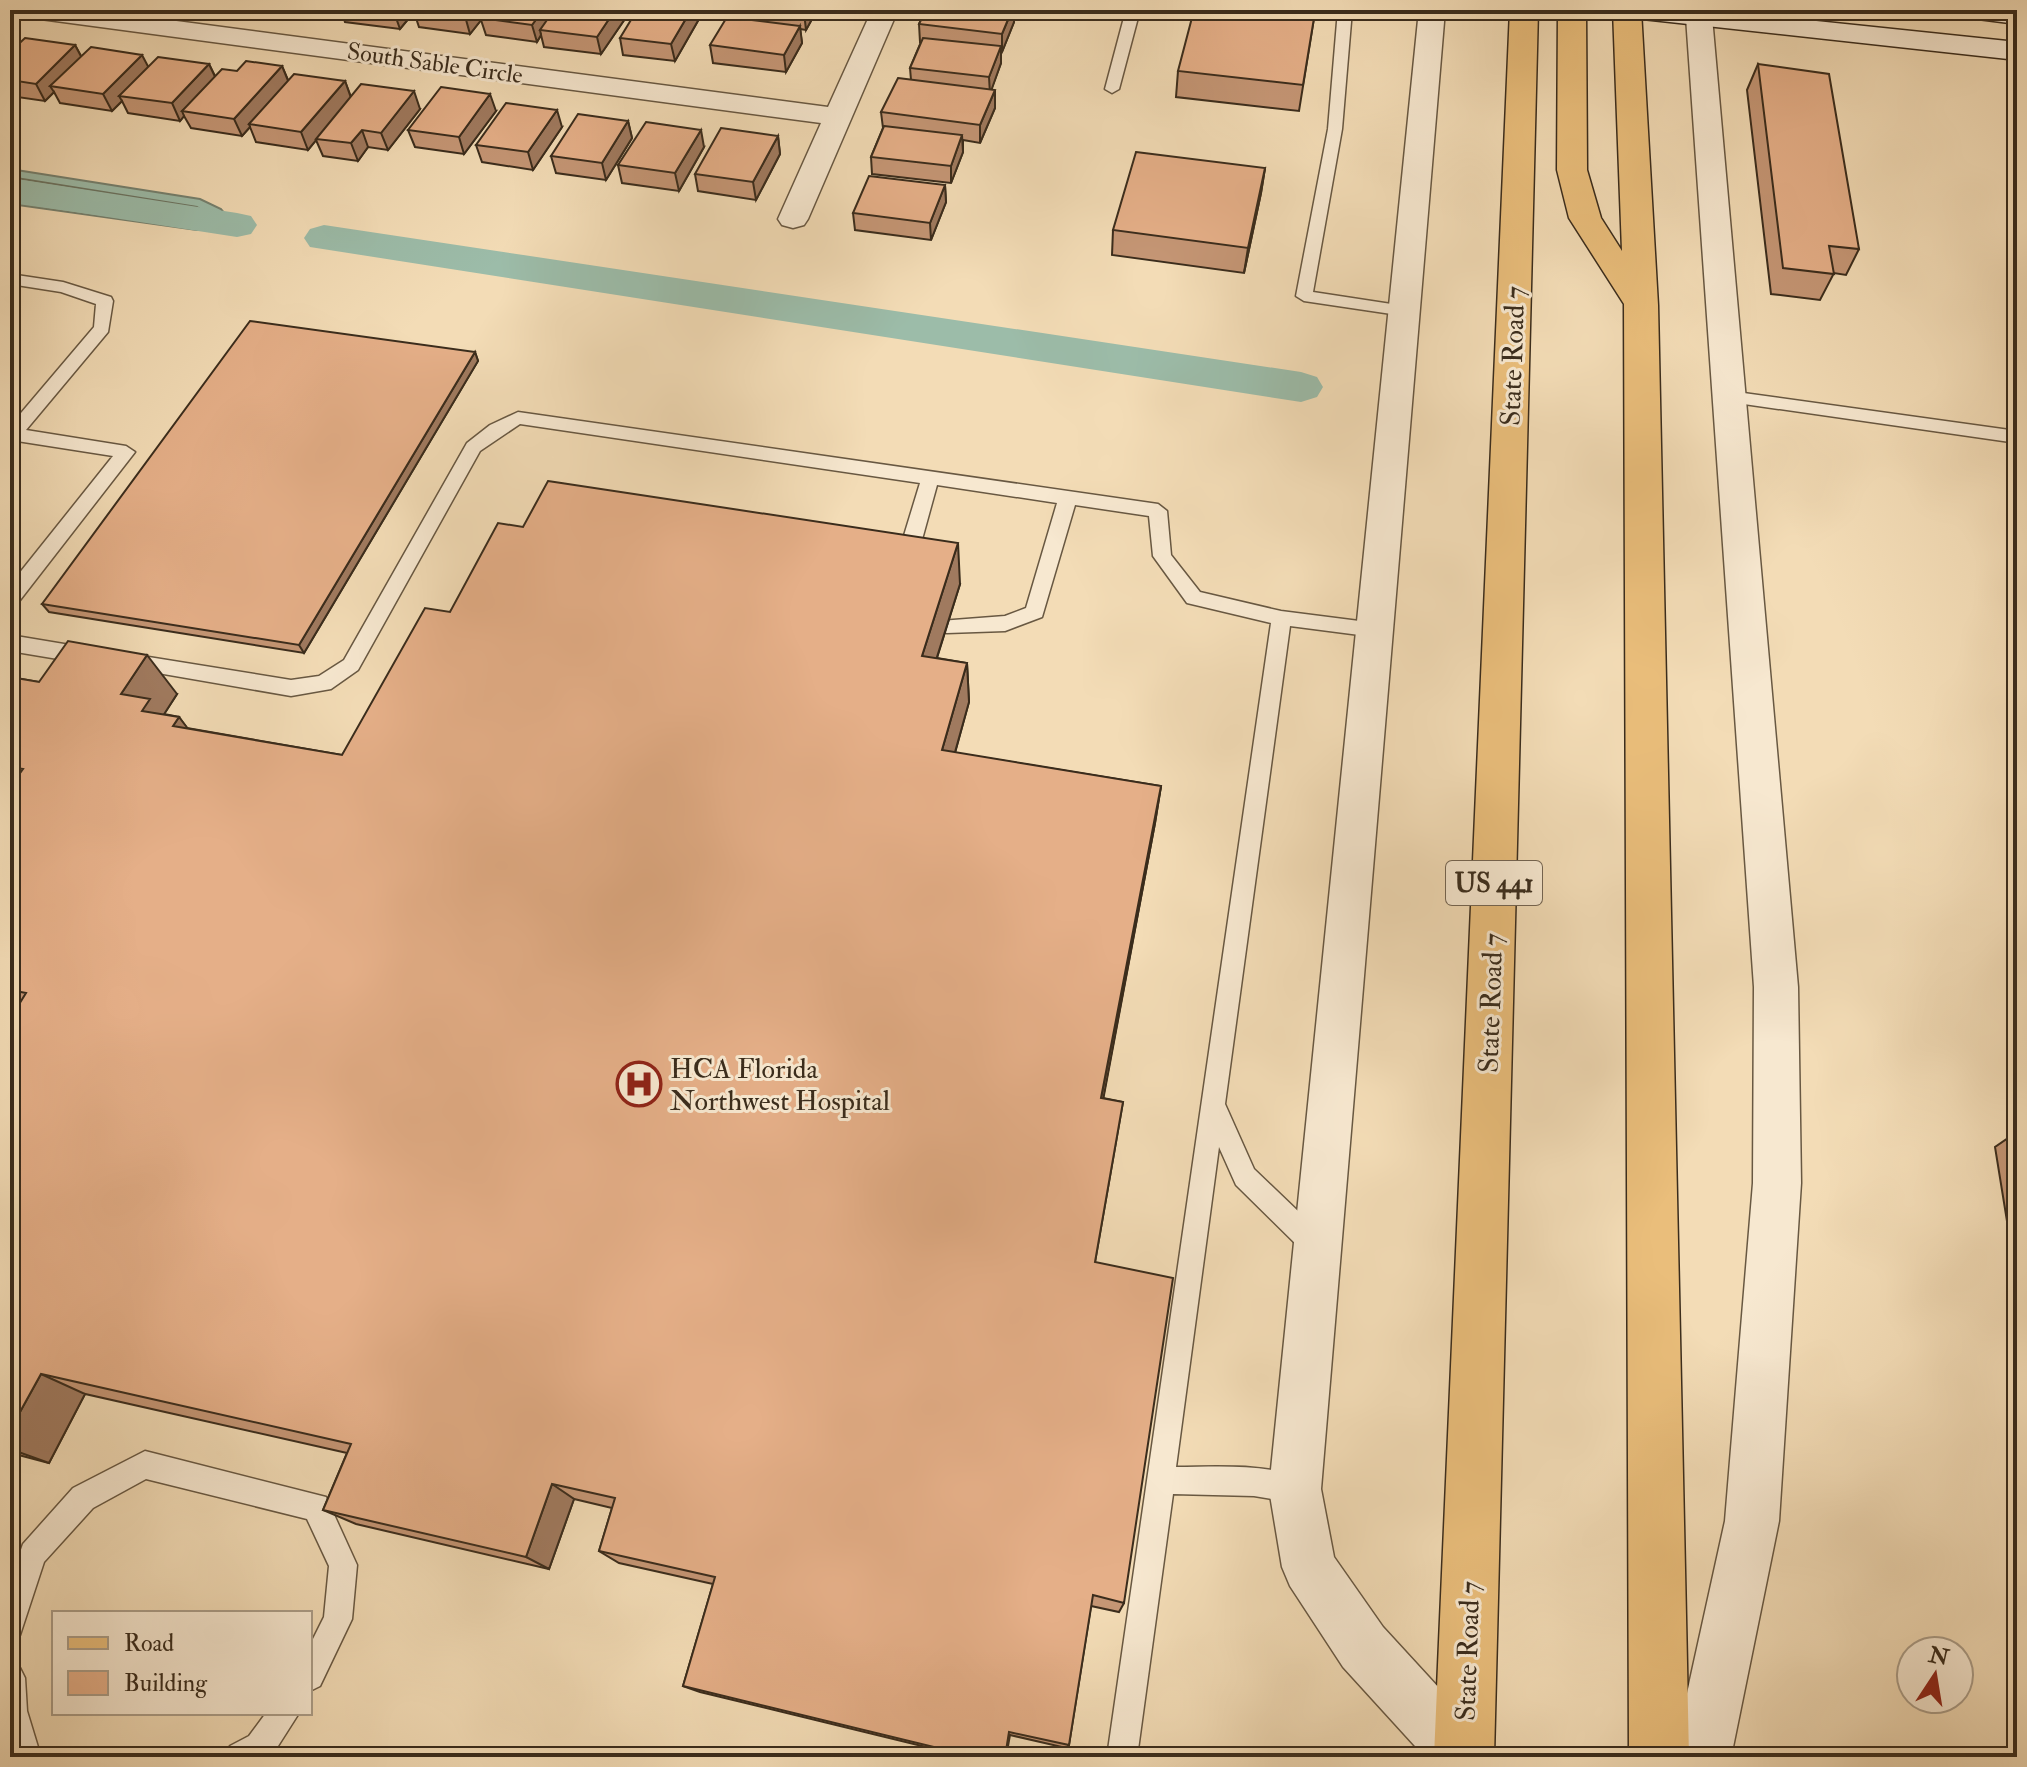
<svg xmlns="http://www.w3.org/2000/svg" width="2027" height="1767" font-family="'IM FELL Double Pica',serif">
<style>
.water{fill:#9cbca9;stroke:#758271;stroke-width:2}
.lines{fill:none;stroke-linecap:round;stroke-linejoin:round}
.shore{stroke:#6b7462;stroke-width:2}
.canal{fill:#9cbca9;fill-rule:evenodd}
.lane-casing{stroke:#685842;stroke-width:3}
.street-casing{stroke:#685842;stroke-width:3}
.secondary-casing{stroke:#3a2c1c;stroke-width:3}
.primary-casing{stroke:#3a2c1c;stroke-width:3}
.lane{fill:#f7e8d0;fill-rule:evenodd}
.street{fill:#f7e8d0;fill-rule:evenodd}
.secondary{fill:#f7e8d0;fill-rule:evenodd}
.primary{fill:#eabe7b;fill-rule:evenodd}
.wall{fill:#c59675;stroke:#3a2c1c;stroke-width:2}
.shaded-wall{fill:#a07a5f;stroke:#3a2c1c;stroke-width:2}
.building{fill:#e5af88;stroke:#3a2c1c;stroke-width:2}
.labels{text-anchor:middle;stroke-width:6;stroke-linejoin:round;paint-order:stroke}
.far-street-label{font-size:24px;fill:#3a2c1c;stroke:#f7e8d0}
.shield{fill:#f7e8d0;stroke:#736452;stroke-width:2}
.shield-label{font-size:26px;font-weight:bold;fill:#3a2c1c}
.street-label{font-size:28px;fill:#3a2c1c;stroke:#f7e8d0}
.poi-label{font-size:28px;fill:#3a2c1c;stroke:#f7e8d0;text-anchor:start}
</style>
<rect width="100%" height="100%" fill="#f3dcb6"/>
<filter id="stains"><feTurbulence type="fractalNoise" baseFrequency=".0025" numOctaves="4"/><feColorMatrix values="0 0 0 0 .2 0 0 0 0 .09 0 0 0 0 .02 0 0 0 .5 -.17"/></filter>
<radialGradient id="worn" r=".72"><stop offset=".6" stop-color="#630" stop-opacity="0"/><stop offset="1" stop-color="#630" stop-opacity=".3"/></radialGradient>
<path class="water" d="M10,169L200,199L221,209L230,220L213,230H197L10,204Z"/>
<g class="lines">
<path class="shore" d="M10,177L197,207L214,218L211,222H197L10,196"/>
<path class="canal" d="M10,178L237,213L251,216L257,225L251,234L237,237L10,202Z
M324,225L1301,372L1317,377L1323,387L1317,397L1301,402L310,247L304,238L310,229Z"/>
<g class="lane-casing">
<path id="lane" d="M1126,10H1140L1119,89L1112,93L1105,89Z
M1338,10H1352L1342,129L1313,292L1411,307L1413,311L1411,315L1405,316L1304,301L1296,296L1328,129Z
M10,274L63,282L111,297L113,301L108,332L26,430L126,446L135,452L17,604L10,606V585L113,456L17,441L10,444V426L94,327L96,304L61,292L10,284Z
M1729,391L2017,431V443L1723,401L1720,397Z
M518,412L1158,504L1167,511L1171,555L1200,592L1281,611L1375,623L1382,625L1385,630L1382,635L1375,637L1290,626L1225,1104L1254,1169L1324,1236L1328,1245L1324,1254L1315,1257L1306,1254L1236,1185L1219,1147L1176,1467C1218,1467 1266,1463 1305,1479L1309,1489L1305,1499L1295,1503L1254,1496L1173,1494L1137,1757H1107L1271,623L1187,603L1153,556L1149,516L1075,505L1042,617L1005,631L947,633L940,631L937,626L940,621L1005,616L1026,608L1057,503L937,485L915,565L905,572L895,565L920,483L520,424L480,451L358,670L331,689L291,696L123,667L120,662L123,657L130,654L291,680L319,676L344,660L467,443L490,425Z
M10,635L88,648L95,651L98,656L95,661L88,664L10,651Z
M145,1451L326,1497L357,1565L352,1619L320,1686L310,1691V1645L324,1617L329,1566L307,1519L146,1479L93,1508L44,1562L20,1635L10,1639V1581L23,1544L73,1488Z
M10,1663L20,1668L25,1678L27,1711L41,1757H11Z
M266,1713H299L271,1757H226L230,1746L249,1736Z"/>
</g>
<g class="street-casing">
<path id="street" d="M20,10H93L828,107L872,10H898L808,219L804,225L793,228L782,225L778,219L821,123L33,18L24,16Z
M1419,10H1445L1321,1489L1334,1557L1383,1627L1484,1737L1493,1757H1425L1343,1667L1290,1586L1282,1567L1269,1489Z
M1695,10L1708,11L1712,17L1798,987L1801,1183L1779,1521L1731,1757H1673L1725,1521L1753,1183L1754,987L1686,17Z"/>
</g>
<g class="secondary-casing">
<path id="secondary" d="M1619,10H1711L2017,42V60L1633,18L1623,16Z
M1950,10H2017V24L1954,16Z"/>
</g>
<g class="primary-casing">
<path id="primary" d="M1510,10H1538L1494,1757H1434Z
M1558,10H1586L1587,170L1601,218L1622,251L1613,10H1641L1658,305L1689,1757H1629L1624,304L1569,218L1557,170Z"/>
</g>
<use href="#lane" class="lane"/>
<use href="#street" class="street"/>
<use href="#secondary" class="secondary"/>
<use href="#primary" class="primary"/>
</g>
<path class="wall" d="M293,10H631L601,54L544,47L541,35L537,42L486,35L481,20L470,34L419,27L414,12L400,29L345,22L342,13L339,16Z
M734,10H817L806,30L800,29L802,43L786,72L713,63L710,45L736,18Z
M926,10H1021L1020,12L1014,11V22L1002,52L1001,51V63L991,90L995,108L980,143L963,140V152L951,183L872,174L871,157L883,128L881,112L911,80L910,68L921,42H920L919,24Z
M1315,12L1299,111L1176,97L1178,71Z
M699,19L675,61L623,55L620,38Z
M10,36L16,46L75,45L81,56L148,67L209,64L215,76L237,71L282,66L288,80L345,81L351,97L420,109L388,150L368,147L358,161L323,156L316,140L308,150L256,142L250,127L242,136L191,128L184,116L180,121L128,113L122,101L112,111L60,103L54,92L45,101L10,96Z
M1758,64L1859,249L1846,275L1834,273L1820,300L1771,294L1747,90Z
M496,111L464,154L415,147L408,130Z
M628,121L632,138L606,180L556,173L551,156Z
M562,127L533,170L482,162L476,145Z
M778,136L780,154L756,200L698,191L695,174Z
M704,147L679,191L622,183L618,165Z
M1265,168L1261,193L1244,273L1112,255L1113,230Z
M945,185L946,202L931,240L855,230L853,213Z
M475,352L478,361L304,653L49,612L42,604Z
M523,527L960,584L937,658L967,663L969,702L955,753L1161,786L1155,823L1103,1098L1123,1102L1095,1262L1124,1603L1119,1612L1091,1606L1069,1745L1066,1748L1010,1735L1006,1757H967L700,1692L683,1686L713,1584L619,1563L599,1551L612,1508L574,1499L549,1569L356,1524L323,1510L347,1453L85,1394L49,1463L11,1453L10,1456V1019L12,1015L10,1014V677L39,682L177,694L164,714L179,717L187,728L342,755L450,612Z
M2017,1132V1283L1995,1147Z"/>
<path class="shaded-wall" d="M396,10H416H413L414,12L400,29L394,12Z
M470,10H489L470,34L465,16Z
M543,10H560L540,30L541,35L537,42L532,25Z
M615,10H631L601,54L597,37Z
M691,10H698L699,19L675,61L671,44Z
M806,10H817L806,30L804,12Z
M1012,10H1014V22L1002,52V34Z
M800,26L802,43L786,72L784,55Z
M11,37L21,54L10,64V38Z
M75,45L84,62L50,86L54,92L45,101L36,84Z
M1001,46V63L990,94L989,77Z
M142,55L151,72L119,96L122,101L112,111L103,94Z
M209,64L217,81L182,111L184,116L180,121L172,103Z
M282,66L289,83L249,124L250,127L242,136L234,119Z
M345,81L351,98L308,150L301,132Z
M995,90V108L980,143V125Z
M414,91L420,109L388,150L381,133Z
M490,94L496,111L464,154L459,137Z
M557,110L562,127L533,170L528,152Z
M628,121L632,138L606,180L602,163Z
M362,130L368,147L358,161L351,143Z
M701,130L704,147L679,191L675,173Z
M962,135L963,152L951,183V166Z
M778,136L780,154L756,200L753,182Z
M1265,168L1261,193L1244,273L1248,248Z
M945,185L946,202L931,240L930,223Z
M475,352L478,361L304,653L299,645Z
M958,543L960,584L925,695L922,656Z
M147,655L177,694L163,716L173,750L121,694Z
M967,663L969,702L945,788L942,750Z
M179,717L208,755L173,726Z
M1161,786L1155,823L1098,1127L1101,1098Z
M41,1374L85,1394L49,1463L10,1449V1430Z
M552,1484L574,1499L549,1569L526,1557Z"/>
<path class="building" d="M413,10H470L465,16Z
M487,10H543L532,25L481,18Z
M554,10H615L597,37L540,30Z
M637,10H691L671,44L620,38Z
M783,10H806L804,12Z
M926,10H1012L1002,34L919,24Z
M1194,10H1299L1315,12L1303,85L1178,71Z
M727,17L800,26L784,55L710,45Z
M25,38L75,45L36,84L10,80V52Z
M923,38L1001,46L989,77L910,68Z
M91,47L142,55L103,94L50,86Z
M158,57L209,64L172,103L119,96Z
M246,61L282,66L234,119L182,111L222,69L237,71Z
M1758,64L1829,74L1859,249L1829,246L1834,274L1783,268Z
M294,74L345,81L301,132L249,124Z
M898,78L995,90L980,125L881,112Z
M361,84L414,91L381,133L362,130L351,143L316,139Z
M441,87L490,94L459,137L408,130Z
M506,103L557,110L528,152L476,145Z
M578,114L628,121L602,163L551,156Z
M646,122L701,130L675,173L618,165Z
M884,126L962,135L951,166L871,157Z
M721,128L778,136L753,182L695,174Z
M1136,152L1265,168L1248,248L1113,230Z
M869,176L945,185L930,223L853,213Z
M250,321L475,352L299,645L42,604Z
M548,481L958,543L922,656L967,663L942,750L1161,786L1101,1098L1123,1102L1095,1262L1173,1278L1124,1603L1093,1595L1069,1745L1009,1732L1005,1757H975L683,1686L715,1577L599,1551L615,1498L552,1484L526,1557L323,1510L351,1444L41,1374L10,1430V1019L26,993L10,990V787L23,769L10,767V677L39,682L68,641L147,655L121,694L150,699L142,711L179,717L173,726L342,755L425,608L450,612L498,523L523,527Z"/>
<defs>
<g id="hospital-ring" transform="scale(2.3)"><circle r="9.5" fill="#f7e8d0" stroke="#8f2418" stroke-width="1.5"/><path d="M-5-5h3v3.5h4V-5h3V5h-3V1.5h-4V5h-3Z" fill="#8f2418"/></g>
</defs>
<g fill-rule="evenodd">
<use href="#hospital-ring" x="639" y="1084"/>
</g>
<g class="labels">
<g class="far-street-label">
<text transform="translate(435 63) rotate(8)" y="8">South Sable Circle</text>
</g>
<rect class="shield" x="1446" y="861" width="96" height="44" rx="6"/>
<g class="shield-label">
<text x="1494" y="892">US 441</text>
</g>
<g class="street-label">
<text transform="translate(1512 356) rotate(-88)" y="10">State Road 7</text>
<text transform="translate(1490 1003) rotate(-88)" y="10">State Road 7</text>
<text transform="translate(1467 1651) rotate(-88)" y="10">State Road 7</text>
</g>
<g class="poi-label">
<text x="670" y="1078">HCA Florida<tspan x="670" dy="32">Northwest Hospital</tspan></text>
</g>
</g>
<rect width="2027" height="1767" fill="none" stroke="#f3dcb6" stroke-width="40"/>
<rect x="12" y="12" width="2003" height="1743" fill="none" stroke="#3a2c1c" stroke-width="4"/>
<rect x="20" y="20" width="1987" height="1727" fill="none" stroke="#3a2c1c" stroke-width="2"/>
<rect x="52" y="1611" width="260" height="104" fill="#f7e8d0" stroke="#ab9d88" stroke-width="2"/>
<rect x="68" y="1637" width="40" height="12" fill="#eabe7b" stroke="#ab9d88" stroke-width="2"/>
<text x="124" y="1651" font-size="24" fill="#3a2c1c">Road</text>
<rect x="68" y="1671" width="40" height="24" fill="#e5af88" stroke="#ab9d88" stroke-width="2"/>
<text x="124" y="1691" font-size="24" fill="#3a2c1c">Building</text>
<g transform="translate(1935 1675) rotate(12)"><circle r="38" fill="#f7e8d0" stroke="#ab9d88" stroke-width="2"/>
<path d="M0-6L14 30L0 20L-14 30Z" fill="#8f2418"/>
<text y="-12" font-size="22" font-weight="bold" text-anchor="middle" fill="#3a2c1c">N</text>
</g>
<rect width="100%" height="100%" filter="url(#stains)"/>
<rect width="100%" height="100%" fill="url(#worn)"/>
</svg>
